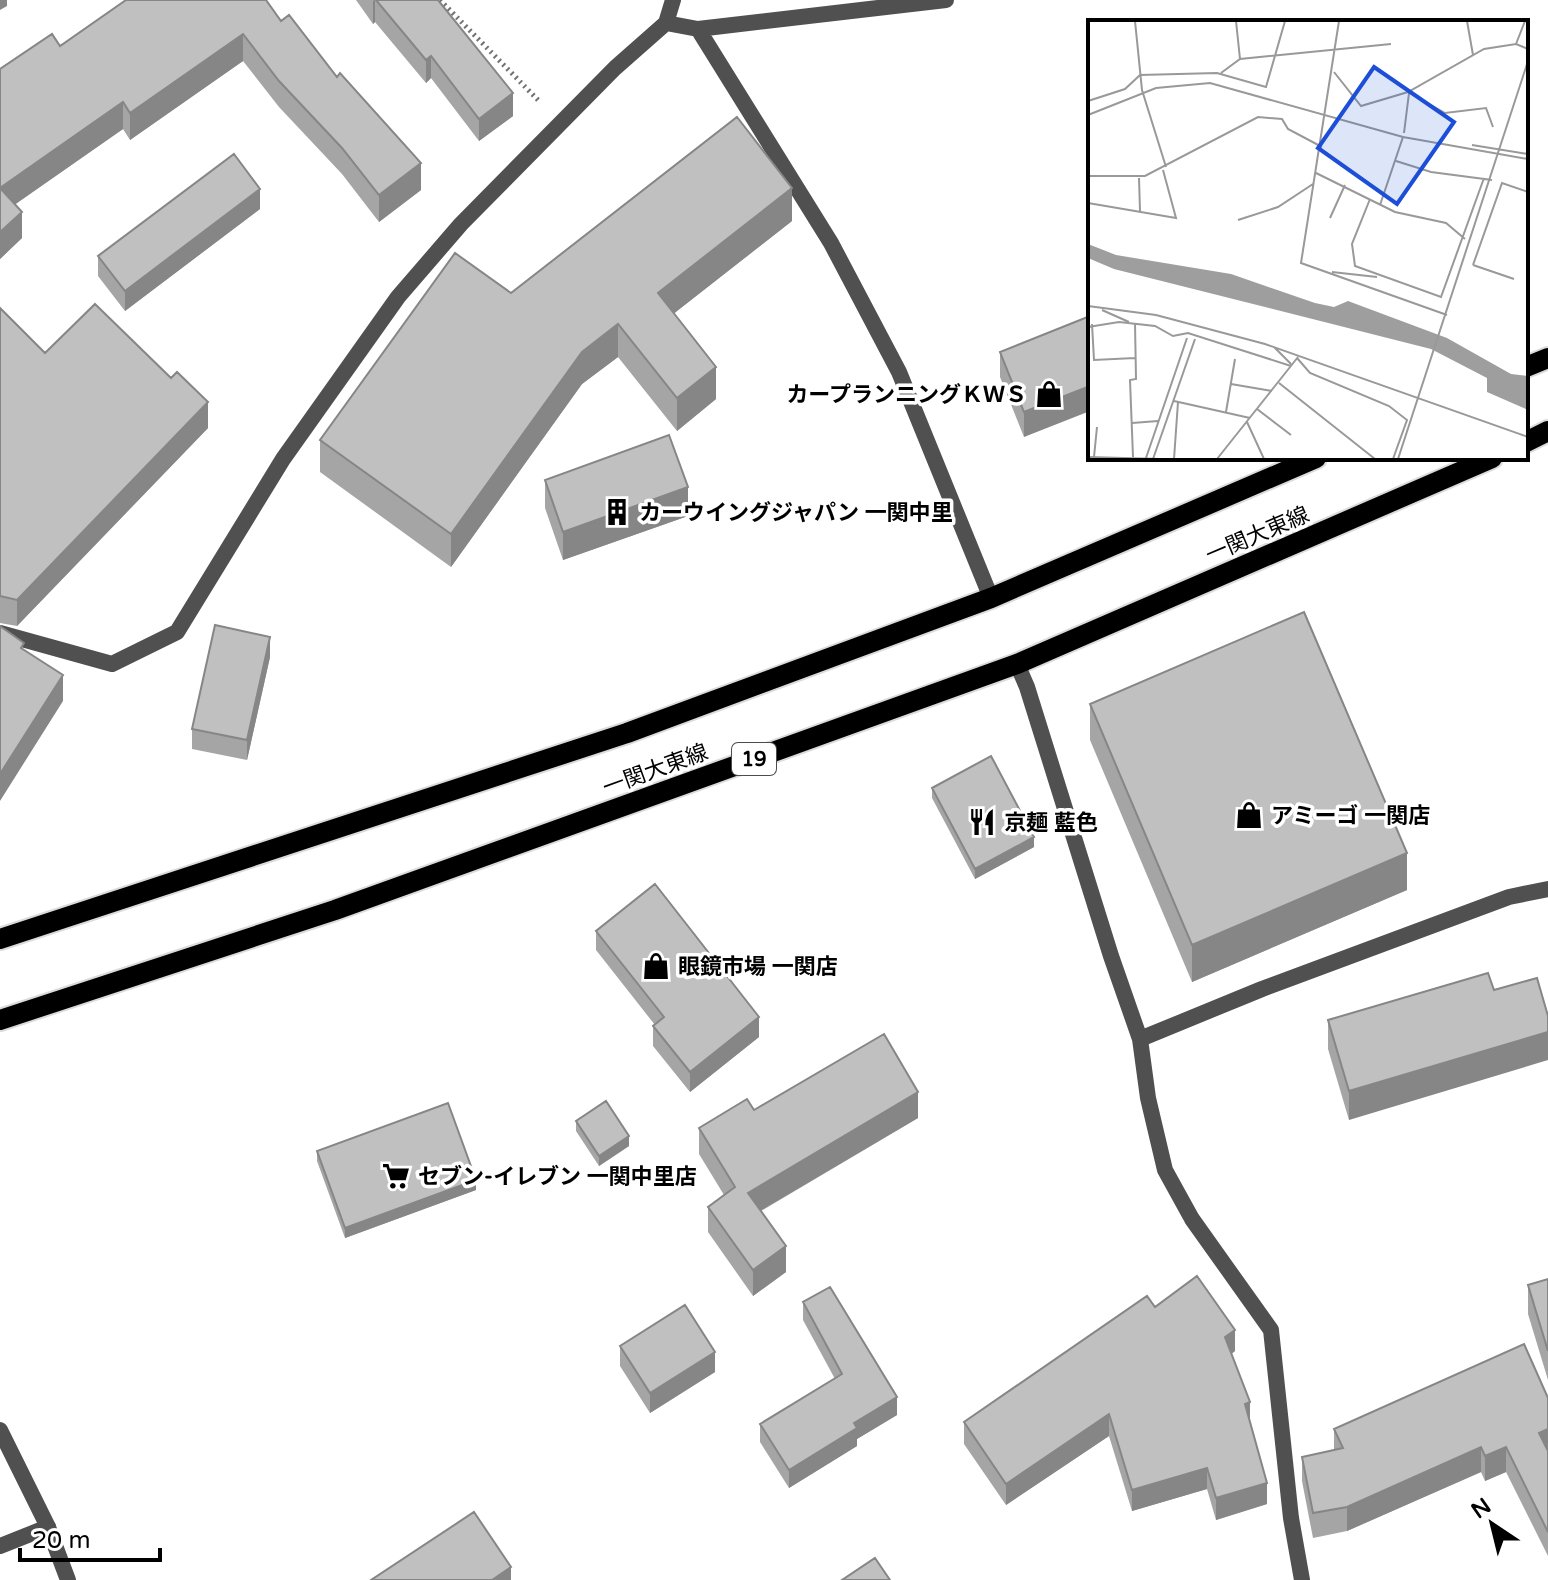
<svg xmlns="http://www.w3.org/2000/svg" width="1548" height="1580" font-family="'Varela Round','Noto Sans JP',sans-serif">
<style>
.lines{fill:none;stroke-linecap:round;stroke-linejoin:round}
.primary-casing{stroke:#dbdbdb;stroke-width:24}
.path{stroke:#727272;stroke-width:5;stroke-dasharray:2 4;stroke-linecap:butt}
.minor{stroke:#505050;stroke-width:16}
.tertiary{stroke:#505050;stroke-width:16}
.primary{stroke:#000;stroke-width:20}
.wall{fill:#a5a5a5}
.shaded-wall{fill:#868686}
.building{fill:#c0c0c0;stroke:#868686;stroke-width:2}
.labels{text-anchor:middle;stroke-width:7;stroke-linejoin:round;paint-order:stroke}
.shield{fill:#fff;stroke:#4c4c4c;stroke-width:2}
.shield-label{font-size:20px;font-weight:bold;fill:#000}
.poi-label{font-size:22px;font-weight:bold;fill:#000;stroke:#fff;text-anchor:start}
.street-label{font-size:22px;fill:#000;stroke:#fff}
.inset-road{fill:none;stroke:#999;stroke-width:2}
.view{fill:#1d4ed8;fill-opacity:0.15;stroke:#1d4ed8;stroke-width:4}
.inset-edge{fill:none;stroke:#000;stroke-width:4}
</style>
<rect width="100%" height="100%" fill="#fff"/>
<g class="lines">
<g class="primary-casing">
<path id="primary" d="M1526,367L1548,358
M1526,442L1548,431
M0,939L627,733L991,598L1316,458
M0,1020L335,910L1017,664L1492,458"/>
</g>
<path class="path" d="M440,0L540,102"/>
<path class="minor" d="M666,23L698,29L946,0
M698,29L831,243L899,372L991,598
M0,633L112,664L177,632L283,459L398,297L461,224L615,68L666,23L673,0
M1017,664L1027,687L1111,956L1140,1039L1148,1098L1165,1170L1192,1219L1271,1330L1291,1518L1302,1580
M1140,1039L1262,989L1509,897L1548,889
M0,1546L48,1527"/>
<path class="tertiary" d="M0,1430L48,1527L68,1580"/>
<use href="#primary" class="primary"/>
</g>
<path class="wall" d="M126,0H266L281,21L289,15L337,77L340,73L421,163V190L379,222L342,174L279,107L243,61L130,140L123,129L15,204L22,212V238L0,259V69L52,34L60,46Z
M356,0H438L513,116L479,141L431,78L426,83L375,22L373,24Z
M260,209L125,311L98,276V256Z
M792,221L674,313L716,399L677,431L618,357L582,384L451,567L320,472V440L511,293Z
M0,308L45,353L208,428L17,626L0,623Z
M1090,316L1024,437L1000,377V352Z
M545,480L688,516L563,560L545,508Z
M270,657L247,760L192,749V729Z
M1090,704L1407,890L1192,982L1090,740Z
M932,788L1034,847L975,879L932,798Z
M596,931L759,1037L690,1092L653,1046V1026L655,1025L596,950Z
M1488,973L1349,1120L1328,1049V1020Z
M754,1110L918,1118L761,1211L786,1272L753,1296L708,1232V1207L724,1195L699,1154V1128Z
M576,1121L629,1146L599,1166L576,1131Z
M317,1151L476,1190L345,1238L317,1161Z
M1548,1279V1380L1528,1314V1285Z
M803,1302L897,1415L857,1439V1446L789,1488L760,1442V1424L835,1379L803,1320Z
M1155,1307L1235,1351L1231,1354L1250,1423L1267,1504L1216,1520L1207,1489L1132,1511L1109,1436L1006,1505L964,1444V1422Z
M620,1346L715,1372L650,1413L620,1366Z
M1548,1398V1556L1506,1472L1485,1481L1481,1472L1347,1531L1313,1538L1302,1481V1457L1334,1450V1429Z"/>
<path class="shaded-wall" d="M0,0H7V6L0,10Z
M375,0V22L373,24V1Z
M243,34V61L130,140V113Z
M431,56V78L426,83V60Z
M513,93V116L479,141V119Z
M123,102V129L0,215V188Z
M421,163V190L379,222V195Z
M792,188V221L658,326V293Z
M260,189V209L125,311V291Z
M22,212V238L0,259V232Z
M618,324V357L582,384L451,567V534L582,352Z
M716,367V399L677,431V398Z
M1090,386V411L1024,437V412Z
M208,402V428L17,626V600Z
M688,487V516L563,560V532Z
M270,637V657L247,760V740Z
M63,675V701L0,801V774Z
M1034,837V847L975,879V869Z
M1407,853V890L1192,982V945Z
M759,1017V1037L690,1092V1072Z
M1548,1032V1060L1349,1120V1091Z
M918,1092V1118L748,1218V1193Z
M629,1136V1146L599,1166V1156Z
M476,1180V1190L345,1238V1228Z
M786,1246V1272L753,1296V1270Z
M1235,1330V1351L1225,1359V1337Z
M715,1352V1372L650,1413V1393Z
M897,1397V1415L857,1439V1446L789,1488V1470L854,1423Z
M1250,1402V1424L1245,1404Z
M1109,1414V1436L1006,1505V1484Z
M1548,1429V1453L1539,1433Z
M1481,1447V1472L1347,1531V1507Z
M1506,1447V1472L1485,1481V1456Z
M1207,1468V1489L1132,1511V1490Z
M1267,1483V1504L1216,1520V1498Z
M511,1567V1580H492Z"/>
<path class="building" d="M126,0H266L281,21L289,15L337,77L340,73L421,163L379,195L342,148L279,81L243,34L130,113L123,102L0,188V69L52,34L60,46Z
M376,0H438L513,93L479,119L431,56L426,60Z
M737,117L792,188L658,293L716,367L677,398L618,324L582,352L451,534L320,440L455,253L511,293Z
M234,154L260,189L125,291L98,256Z
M0,188L22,212L0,232Z
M95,304L171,378L177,372L208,402L17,600L0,596V308L45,353Z
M1090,316V386L1024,412L1000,352Z
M669,435L688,487L563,532L545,480Z
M1304,612L1407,853L1192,945L1090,704Z
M215,625L270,637L247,740L192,729Z
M0,626L24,643L21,648L63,675L0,774Z
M991,756L1034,837L975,869L932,788Z
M655,884L759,1017L690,1072L653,1026L664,1017L596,931Z
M1488,973L1494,990L1537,978L1548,1016V1032L1349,1091L1328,1020Z
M884,1034L918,1092L748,1193L786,1246L753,1270L708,1207L735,1187L699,1128L747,1099L754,1110Z
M606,1101L629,1136L599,1156L576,1121Z
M448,1103L476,1180L345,1228L317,1151Z
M1197,1276L1235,1330L1225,1337L1250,1402L1245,1404L1267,1483L1216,1498L1207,1468L1132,1490L1109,1414L1006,1484L964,1422L1147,1296L1155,1307Z
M1548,1279V1351L1528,1285Z
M830,1287L897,1397L854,1423L857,1428L789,1470L760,1424L842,1374L803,1302Z
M685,1305L715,1352L650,1393L620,1346Z
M1524,1344L1548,1398V1429L1539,1433L1548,1451V1532L1506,1447L1485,1456L1481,1447L1347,1507L1313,1513L1302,1457L1343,1448L1334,1429Z
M474,1512L511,1567L492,1580H371Z
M875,1558L890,1580H842Z"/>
<defs>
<g id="shop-bare" transform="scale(2.16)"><path d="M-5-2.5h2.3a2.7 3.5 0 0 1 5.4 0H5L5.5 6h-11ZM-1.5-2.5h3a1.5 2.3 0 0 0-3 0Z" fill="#000" stroke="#fff" stroke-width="2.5" paint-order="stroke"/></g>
<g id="building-bare" transform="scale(2.16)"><path d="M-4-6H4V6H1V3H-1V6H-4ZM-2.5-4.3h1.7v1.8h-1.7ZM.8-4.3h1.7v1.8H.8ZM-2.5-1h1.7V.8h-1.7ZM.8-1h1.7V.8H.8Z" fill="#000" stroke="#fff" stroke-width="2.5" paint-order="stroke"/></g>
<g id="restaurant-bare" transform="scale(2.16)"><path d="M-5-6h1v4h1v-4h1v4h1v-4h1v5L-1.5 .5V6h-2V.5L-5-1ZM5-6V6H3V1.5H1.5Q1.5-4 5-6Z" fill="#000" stroke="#fff" stroke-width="2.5" paint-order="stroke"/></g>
<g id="supermarket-bare" transform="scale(2.16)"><path d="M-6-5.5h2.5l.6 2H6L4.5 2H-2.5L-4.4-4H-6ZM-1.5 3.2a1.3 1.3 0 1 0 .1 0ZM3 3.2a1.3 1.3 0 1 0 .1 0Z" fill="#000" stroke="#fff" stroke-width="2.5" paint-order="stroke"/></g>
</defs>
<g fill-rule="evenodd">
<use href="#shop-bare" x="1049" y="394"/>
<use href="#building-bare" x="617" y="512"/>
<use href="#shop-bare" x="1249" y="815"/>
<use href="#restaurant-bare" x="982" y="822"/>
<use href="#shop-bare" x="656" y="966"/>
<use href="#supermarket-bare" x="396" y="1176"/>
</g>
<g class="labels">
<rect class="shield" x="732" y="743" width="44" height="32" rx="6"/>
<g class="shield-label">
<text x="754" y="766">19</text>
</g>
<g class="poi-label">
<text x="1027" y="402" text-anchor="end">カープランニングＫＷＳ</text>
<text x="639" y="520">カーウイングジャパン 一関中里</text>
<text x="1271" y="823">アミーゴ 一関店</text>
<text x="1004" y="830">京麺 藍色</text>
<text x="678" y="974">眼鏡市場 一関店</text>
<text x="418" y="1184">セブン-イレブン 一関中里店</text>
</g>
<g class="street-label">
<text transform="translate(1257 534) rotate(-23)" y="8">一関大東線</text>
<text transform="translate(655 769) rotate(-20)" y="8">一関大東線</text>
</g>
</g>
<g transform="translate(1088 20)">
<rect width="440" height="440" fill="#fff"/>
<path d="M0,224L28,235L143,254L227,283L246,287L260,281L359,318L423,354L440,356V390L399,372V358L343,329L26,249L0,238Z" fill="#9e9e9e"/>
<path class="inset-road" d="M47,1L54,70L78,147M148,1L152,39M251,1L213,243L359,295M379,1L385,35M428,24L437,1M246,52L273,86L320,72L396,29L428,24L440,29M133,53L152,39L303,24M320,72L357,93L398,88L405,107M0,81L37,69L52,55L129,53L178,67L197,1M0,95L68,68L122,63L315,117L440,139M316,113L321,73M384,125L440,134M308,141L343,152L404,160M228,153L307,192L358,203L377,219M0,156H57L170,97L194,99L200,109L234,127M51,158L52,191M282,179L264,224L267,246L353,277L396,158M0,183L88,198L75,150M292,185L315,117M242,198L257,165M150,200L190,187L225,164M385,245L414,163L440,172M385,245L426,259M244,252L289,257M0,286L68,295L177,324L440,417M14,290L41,302M4,304L6,340L47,338M0,307L31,302L67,306L85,316L100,313L203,346M186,327L203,344M209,338L222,353L301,386L319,400L305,439M191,363L287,439M143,364L184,371M86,381L162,398M169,389L203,415M138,392L147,339M159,402L176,439M44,403L70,401M0,437L72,439M6,437L9,407M45,437L42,360L48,359L47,303M58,438L99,318M65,439L107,319M86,439L90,382M129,439L210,337M310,439L440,41"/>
<path class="view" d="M286,47L366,102L309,184L230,128Z"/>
<rect width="440" height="440" class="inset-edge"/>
</g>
<g transform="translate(1492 1524) rotate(325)" stroke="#ffffff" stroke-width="6" paint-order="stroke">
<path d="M0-6L14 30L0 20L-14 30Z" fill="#000000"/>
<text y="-12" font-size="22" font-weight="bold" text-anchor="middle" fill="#000000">N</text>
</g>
<path d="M20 1548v12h140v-12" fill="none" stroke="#000000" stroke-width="4"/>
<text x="32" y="1548" font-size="24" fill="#000000" stroke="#ffffff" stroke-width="6" paint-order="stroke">20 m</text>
</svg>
